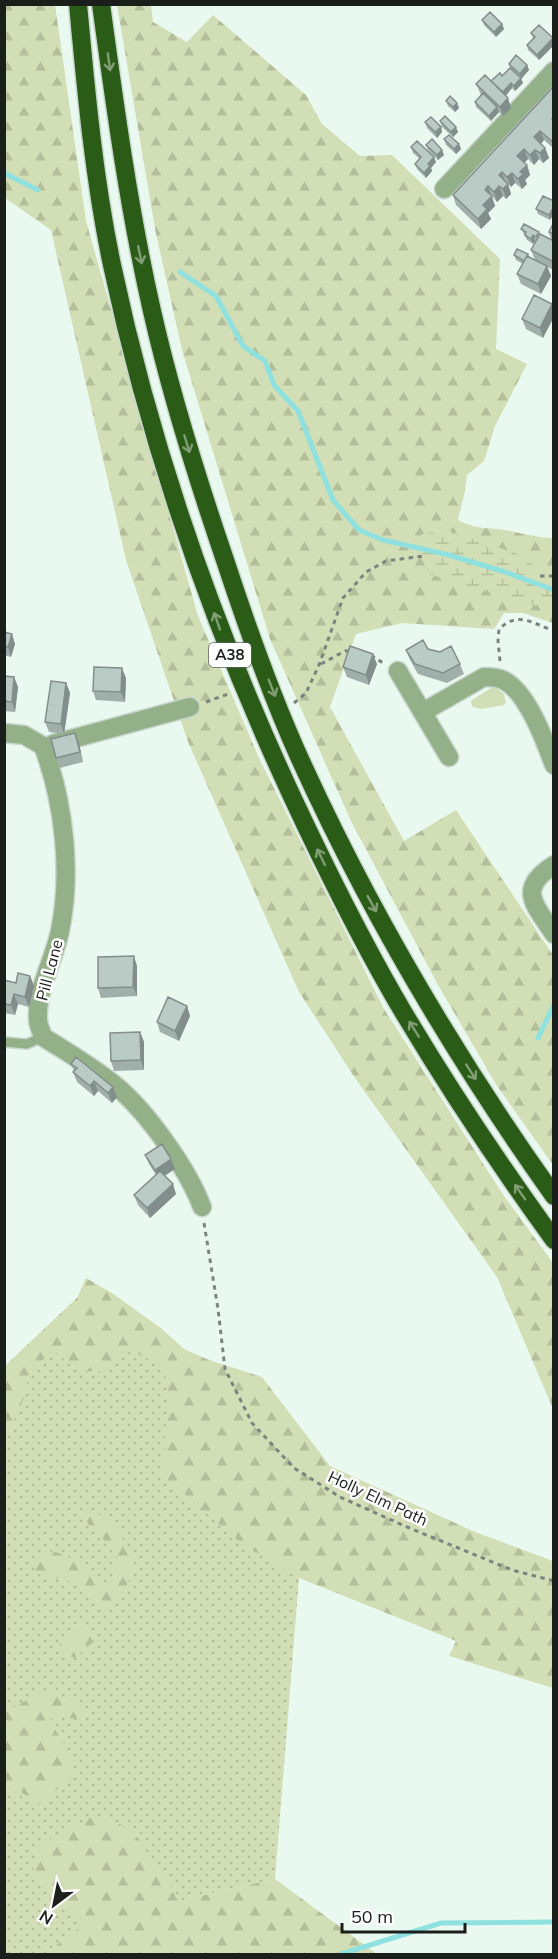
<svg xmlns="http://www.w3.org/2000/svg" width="558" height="1959" font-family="Mulish,sans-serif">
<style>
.grass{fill:url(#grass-dots)}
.forest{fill:url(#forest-firs)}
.wetland{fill:url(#wetland-marsh)}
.park{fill:#d2deb5}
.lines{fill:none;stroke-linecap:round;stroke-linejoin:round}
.stream{stroke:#8ee1df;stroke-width:5}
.lane-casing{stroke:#c9d6cd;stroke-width:12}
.street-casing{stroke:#c9d6cd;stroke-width:21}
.highway-casing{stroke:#c9d6cd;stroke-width:21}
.path{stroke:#7b847e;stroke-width:3;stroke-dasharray:4.5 4.5;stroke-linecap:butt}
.lane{stroke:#93b089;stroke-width:9}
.street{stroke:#93b089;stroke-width:18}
.highway{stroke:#2b5c17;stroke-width:18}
.wall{fill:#a0afaa}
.shaded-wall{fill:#828e8b}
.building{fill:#bacbc6;stroke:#828e8b;stroke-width:1.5}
.oneway{stroke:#809d74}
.labels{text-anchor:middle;stroke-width:5;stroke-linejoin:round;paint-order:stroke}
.shield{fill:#fff;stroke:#5f6260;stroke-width:1.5}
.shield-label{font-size:15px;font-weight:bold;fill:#1a1f1c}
.street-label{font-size:16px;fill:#1a1f1c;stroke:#fff}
</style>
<defs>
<pattern id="grass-dots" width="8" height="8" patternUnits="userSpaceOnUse" patternTransform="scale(1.5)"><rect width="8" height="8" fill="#d2deb5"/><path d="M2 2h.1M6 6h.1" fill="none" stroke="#b4be9b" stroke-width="1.8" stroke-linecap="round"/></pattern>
<pattern id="forest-firs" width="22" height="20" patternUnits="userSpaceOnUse" patternTransform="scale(1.5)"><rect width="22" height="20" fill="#d2deb5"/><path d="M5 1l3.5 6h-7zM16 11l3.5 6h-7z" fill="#b4be9b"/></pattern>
<pattern id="wetland-marsh" width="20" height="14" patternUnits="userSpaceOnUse" patternTransform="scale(1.5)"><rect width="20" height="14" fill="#d2deb5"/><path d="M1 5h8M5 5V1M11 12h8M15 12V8" fill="none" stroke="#b4be9b"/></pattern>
</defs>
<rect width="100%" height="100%" fill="#eaf9ef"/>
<path class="grass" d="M77,1298L198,1373L299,1578L275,1879L88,1922L44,1954H5V1366Z"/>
<path class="forest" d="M5,5H55L86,221L198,616L259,758L384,1009L502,1193L553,1263V1409L497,1277L355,1078L299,992L188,742L126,560L51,230L5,198Z
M117,5H151L153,22L187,42L213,15L306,95L322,124L360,156L392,155L500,259L496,349L527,364L495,426L484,461L467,475L465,491L458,520C478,530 485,527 505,530C521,533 537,538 553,538V623L523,613H504L494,629L402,623L356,634L330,707L404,841L456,810L553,955V1165L497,1086L438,985L351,821L270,639L182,350L156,234Z
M86,1278L112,1293L162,1329L184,1349L209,1360L262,1377L330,1466L475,1532L553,1561V1688L449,1656L456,1641L299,1578L241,1543L163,1476L168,1388C164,1364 152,1361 132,1351L117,1358L105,1371H79L55,1352L34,1365L27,1378V1391L5,1440V1366L77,1298Z
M88,1510C101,1514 109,1522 117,1532C124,1541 132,1550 134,1561C135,1578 119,1598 108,1610L94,1603L86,1593L66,1579L45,1578L35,1571V1560L46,1551C72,1552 84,1570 103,1585C112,1578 117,1571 119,1560L101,1536L90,1527L84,1517Z
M84,1625L95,1632L93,1642L75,1658L61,1653L60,1643Z
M45,1689L58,1693L87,1711L85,1719L52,1717L50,1721L74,1760L70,1779L38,1804L21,1792L5,1791V1710L13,1708Z
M91,1817L120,1824L139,1839L151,1860L168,1880L179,1901L275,1879L377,1954H44L87,1922L52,1898L33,1870L40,1845Z"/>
<path class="wetland" d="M446,530L527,557L540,576L553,579V611L429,574L421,549L422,534Z"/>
<path class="park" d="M495,687L504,694L506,702L504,705L481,709L473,707L471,703L472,700L491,688Z"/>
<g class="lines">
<path class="stream" d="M4,173L38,190
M180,272L216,296L243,346L265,361L274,385L298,411L333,500L359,530L383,540L449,555L502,571L554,590
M538,1038L554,1004
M341,1954L441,1923L554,1922"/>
<g class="lane-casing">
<path id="lane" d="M4,1042L27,1044L43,1037"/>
</g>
<g class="street-casing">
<path id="street" d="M444,189L554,71
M398,671L449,757
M423,712L484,677C491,677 497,677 503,680C527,691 545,741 554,765
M4,733L24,735L43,746C64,802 72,872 60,931C54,960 36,990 38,1020C38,1026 42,1032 43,1037C69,1053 94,1068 116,1086C147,1112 188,1169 202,1207
M53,744L190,707
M554,865C516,889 535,905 554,934"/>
</g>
<g class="highway-casing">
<path id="highway" d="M78,4C86,91 94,180 112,265C153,459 220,646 305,824C336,889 368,953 405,1015C451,1092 501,1167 554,1240
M101,4C115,107 129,210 152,311C171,395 197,478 225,560C247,627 271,695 300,759C370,913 456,1058 554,1196"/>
</g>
<path class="path" d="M540,576H554
M371,655L383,663
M500,661L498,641L499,629C518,611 532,623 554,631
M321,664L345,651H350
M206,702L231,693
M294,703L306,693L319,665L343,598L366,572L386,561L423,556
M204,1223L218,1309L225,1369L252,1423L294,1468L340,1497L407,1527L512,1570L554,1581"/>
<use href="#lane" class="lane"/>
<use href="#street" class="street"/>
<use href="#highway" class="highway"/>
</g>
<path class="wall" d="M482,20L502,24L504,29L496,37L484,25Z
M531,33L553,38L554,45L539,60L528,50L527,45L533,38Z
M509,64L527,65L529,70L521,79L523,83L515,91L512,88L506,96L511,108L503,116L499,112L491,121L476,107L475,102L481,95L476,84L492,82L502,76L510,68Z
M554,86V149L544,140L541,144L545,148L549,158L543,163L539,159L534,165L528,159L524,163L527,165L530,175L525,180L527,184L522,189L515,183L511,187L508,184L511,194L506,199L503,196L497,202L492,196L495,206L488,213L491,219L481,229L456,205L453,195Z
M446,101L457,103L459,108L455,112L448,106Z
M440,121L458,132L453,137L442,127Z
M425,122L441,127L442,132L437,138L427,128Z
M444,139L459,144L461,149L456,154L446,145Z
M426,145L444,155L438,160L428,150Z
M411,147L436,162L431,168L432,171L426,178L417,169L415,164L420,159L413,153Z
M554,201L550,220L538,214L536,209Z
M554,222V270L547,267L551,276L541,294L521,284L517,274L523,264L516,260L514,255L528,254L530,257L535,260L531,250L536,241H535L533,244L527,240L521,229L539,232L540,235L551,239L549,232Z
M552,304L543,338L526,329L522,319Z
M4,632L15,644L11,657L4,655Z
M428,649L460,664L464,674L447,683L418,674L410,660L406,650Z
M377,664L369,685L347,677L343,667Z
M4,676L14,677L18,687L15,712L4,711Z
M126,678L125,702L96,700L93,691Z
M66,683L70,693L64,734L49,732L45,722Z
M75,733L83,762L60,768L56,758Z
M137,966V996L101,998L98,988Z
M30,976L34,986L29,1007L18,1004L15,1015L4,1013V980L16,983Z
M187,1006L190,1016L179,1041L160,1032L157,1022Z
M140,1032L144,1042V1070L114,1071L111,1061Z
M71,1064L117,1097L112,1103L98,1091L94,1096L77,1082L73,1072L74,1071Z
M145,1155L175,1169L165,1176L176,1194L150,1218L138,1205L134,1195L156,1175L149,1164Z"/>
<path class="shaded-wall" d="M502,24L504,29L496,37L494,32Z
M553,38L554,45L539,60L537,55Z
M527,65L529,70L521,79L520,74Z
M521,78L523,83L515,91L514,86Z
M511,83L512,88L504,97L503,92Z
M508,98L511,108L503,116L500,107Z
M457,103L459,108L455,112L453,107Z
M497,107L499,112L491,121L489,116Z
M441,127L442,132L437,138L435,132Z
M456,127L458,132L453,137L451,132Z
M540,131L544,140L538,147L534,137Z
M459,144L461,149L456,154L454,149Z
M545,148L549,158L543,163L540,153Z
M524,149L528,159L521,166L517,156Z
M442,150L444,155L438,160L437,155Z
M535,150L539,159L534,165L530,155Z
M434,157L436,162L431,168L432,171L426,178L424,173L428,164Z
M527,165L530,175L525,180L527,184L522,189L518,179L520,172Z
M502,172L505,182L499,175Z
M512,173L515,183L511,187L507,177Z
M508,184L511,194L506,199L503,189Z
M488,186L495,206L488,213L491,219L481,229L478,219L483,205L485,190Z
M499,186L503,196L497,202L494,192Z
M554,206V214L550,220L549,215Z
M533,235L535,241L533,244L531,239Z
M547,266L551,276L541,294L538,284Z
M552,304L554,309V317L543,338L540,328Z
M12,634L15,644L11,657L8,647Z
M373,654L377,664L369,685L366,675Z
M122,668L126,678L125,702L121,692Z
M14,677L18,687L15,712L12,702Z
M66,683L70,693L64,734L61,724Z
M75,733L79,743L83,762L80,752Z
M134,956L137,966V996L133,987Z
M30,976L34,986L29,1007L25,997Z
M14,994L18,1004L15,1015L11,1005Z
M187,1006L190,1016L179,1041L175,1031Z
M140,1032L144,1042V1070L141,1060Z
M94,1081L98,1091L94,1096L90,1086Z
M113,1087L117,1097L112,1103L108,1093Z
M171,1159L175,1169L158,1179L155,1170Z
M173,1184L176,1194L150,1218L147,1208Z"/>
<path class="building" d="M490,12L502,24L494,32L482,20Z
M539,25L553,38L537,55L527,45L535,37L531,33Z
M516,55L527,65L520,74L509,64Z
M510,68L521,78L514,86L511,83L503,92L491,81L500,73L502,76Z
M485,75L508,98L500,107L476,84Z
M554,86V117L552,119L554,120V143L540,131L534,137L545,148L540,153L535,150L530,155L524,149L517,156L527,165L520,172L523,174L518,179L512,173L507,177L502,172L499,175L508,184L503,189L499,186L494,192L488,186L485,190L492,196L483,205L487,209L478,219L453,195Z
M483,93L497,107L489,116L475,102Z
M450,96L457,103L453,107L446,101Z
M445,116L456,127L451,132L440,121Z
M431,117L441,127L435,132L425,122Z
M449,135L459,144L454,149L444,139Z
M432,139L442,150L437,155L426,145Z
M417,141L434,157L428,164L430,166L424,173L415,164L421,157L411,147Z
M543,196L554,201V206L549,215L536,209Z
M554,222V234L549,232Z
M524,224L539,232L536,237L533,235L531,239L525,235L526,232L521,229Z
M540,234L554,241V262L531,250Z
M517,249L528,254L524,261L514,255Z
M527,256L547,266L538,284L517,274Z
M534,295L552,304L540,328L522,319Z
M4,632L12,634L8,647L4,646Z
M423,640L428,649L440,652L451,646L460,664L443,673L415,664L406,650Z
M350,646L373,654L366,675L343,667Z
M94,667L122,668L121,692L93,691Z
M4,676L14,677L12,702L4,701Z
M51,681L66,683L61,724L45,722Z
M75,733L80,752L56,758L51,739Z
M134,956L133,987L98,988V957Z
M18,973L30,976L25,997L14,994L11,1005L4,1004V980L16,983Z
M168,997L187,1006L175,1031L157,1022Z
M140,1032L141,1060L111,1061L110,1033Z
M76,1057L113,1087L108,1093L94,1081L90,1086L73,1072L77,1068L71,1064Z
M162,1144L171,1159L155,1170L145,1155Z
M160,1171L173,1184L147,1208L134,1195Z"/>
<defs><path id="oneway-shaft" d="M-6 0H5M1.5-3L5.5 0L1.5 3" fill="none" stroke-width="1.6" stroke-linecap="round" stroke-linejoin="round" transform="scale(1.5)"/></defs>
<g class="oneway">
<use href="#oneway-shaft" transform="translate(109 62) rotate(82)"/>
<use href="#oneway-shaft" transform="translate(140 255) rotate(78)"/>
<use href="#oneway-shaft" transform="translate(187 444) rotate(73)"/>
<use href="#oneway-shaft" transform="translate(217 621) rotate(-109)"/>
<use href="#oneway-shaft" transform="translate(272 688) rotate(68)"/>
<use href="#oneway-shaft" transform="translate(321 857) rotate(-116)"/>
<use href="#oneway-shaft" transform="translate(372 904) rotate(61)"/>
<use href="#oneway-shaft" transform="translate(414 1029) rotate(-122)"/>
<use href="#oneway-shaft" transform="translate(471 1072) rotate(57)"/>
<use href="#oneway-shaft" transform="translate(520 1192) rotate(-125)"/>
</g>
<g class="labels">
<rect class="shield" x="209" y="643" width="42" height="24" rx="4.5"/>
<g class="shield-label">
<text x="230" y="660">A38</text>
</g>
<g class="street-label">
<text transform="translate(49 970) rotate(-75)" y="6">Pill Lane</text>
<text transform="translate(378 1498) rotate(25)" y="6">Holly Elm Path</text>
</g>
</g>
<rect width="558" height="1959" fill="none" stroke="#1a1f1c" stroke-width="12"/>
<g transform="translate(54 1905) rotate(212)" stroke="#ffffff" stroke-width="4.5" paint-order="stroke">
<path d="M0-4.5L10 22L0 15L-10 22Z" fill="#1a1f1c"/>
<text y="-9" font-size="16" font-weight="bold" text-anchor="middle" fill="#1a1f1c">N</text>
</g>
<path d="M342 1923v9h123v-9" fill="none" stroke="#1a1f1c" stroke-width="3"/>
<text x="351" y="1923" font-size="18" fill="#1a1f1c" stroke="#ffffff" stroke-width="4.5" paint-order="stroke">50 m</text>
</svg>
